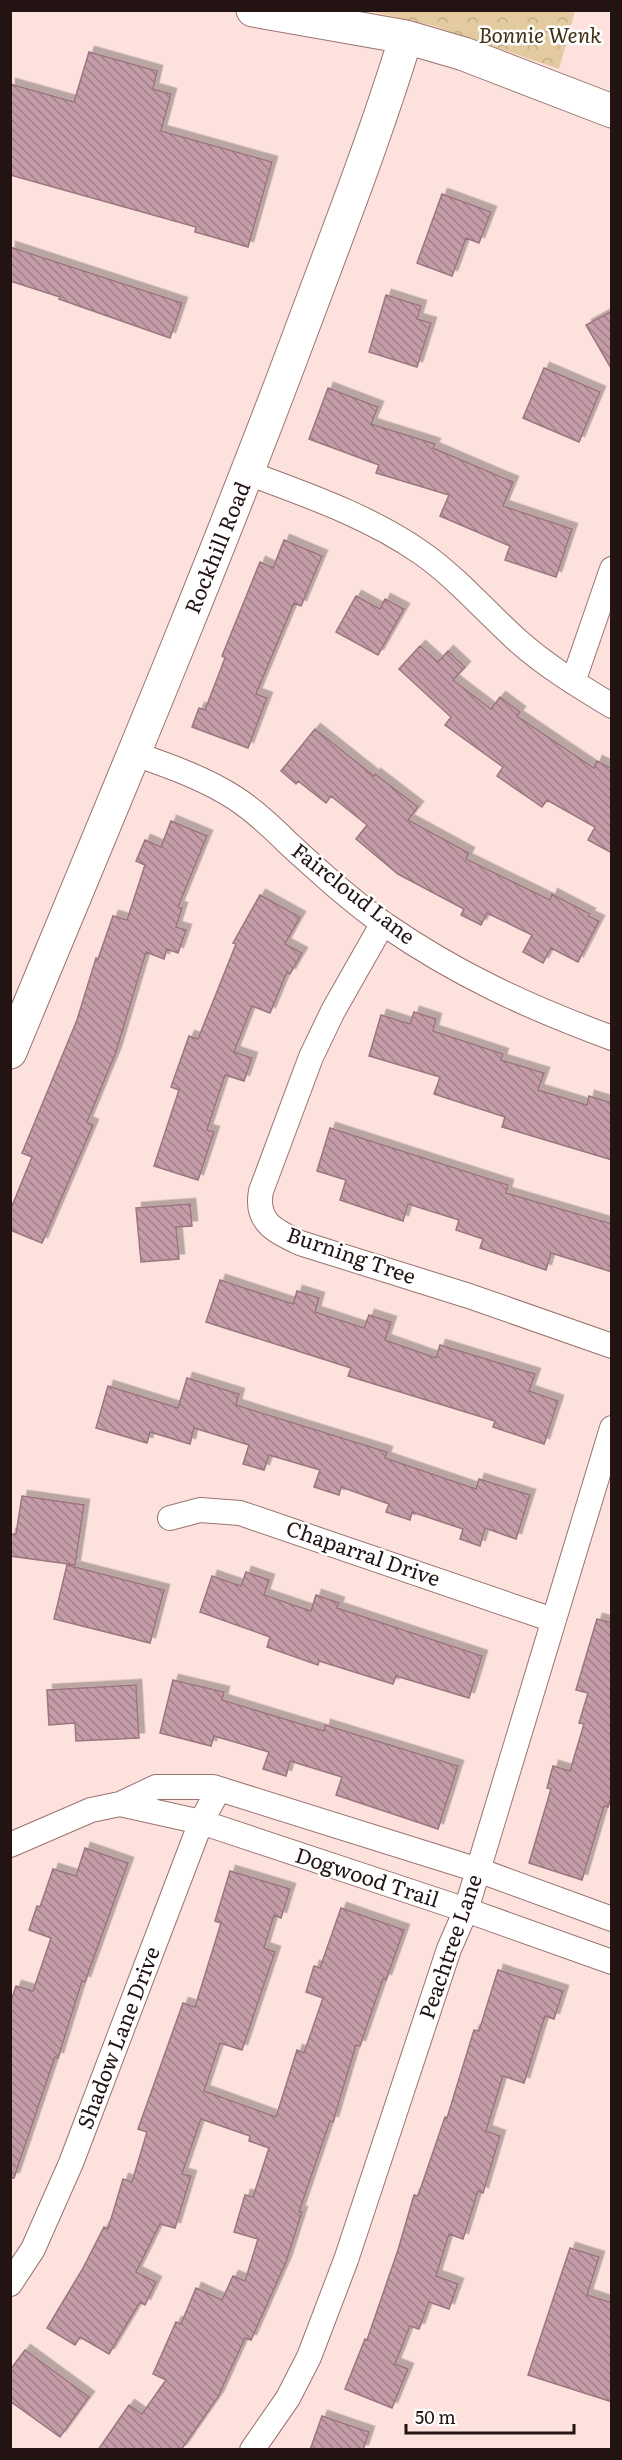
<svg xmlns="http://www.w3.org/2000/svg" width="622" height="2460" font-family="Literata,serif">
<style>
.park{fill:url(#park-crowns)}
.building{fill:url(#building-back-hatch);stroke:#9b757f;stroke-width:1.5;filter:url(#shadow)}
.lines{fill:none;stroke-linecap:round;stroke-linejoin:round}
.street-casing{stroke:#9a736e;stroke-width:26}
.secondary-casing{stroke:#9a736e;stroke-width:35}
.street{stroke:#fff;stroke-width:24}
.secondary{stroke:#fff;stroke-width:33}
.labels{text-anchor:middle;stroke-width:5;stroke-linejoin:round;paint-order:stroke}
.park-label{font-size:21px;font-style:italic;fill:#3f3014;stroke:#fff}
.street-label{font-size:21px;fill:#231413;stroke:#fff}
</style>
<defs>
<pattern id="park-crowns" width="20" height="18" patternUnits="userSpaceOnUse" patternTransform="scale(1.5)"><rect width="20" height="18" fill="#e3ca9f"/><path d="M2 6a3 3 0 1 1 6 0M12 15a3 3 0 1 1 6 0" fill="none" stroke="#c2ad88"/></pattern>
<pattern id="building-back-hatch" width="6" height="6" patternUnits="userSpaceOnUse" patternTransform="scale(1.5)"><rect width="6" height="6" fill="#c59da8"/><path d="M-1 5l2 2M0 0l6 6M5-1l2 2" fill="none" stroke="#a07f88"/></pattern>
<filter id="shadow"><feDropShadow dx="5.5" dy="-5.5" stdDeviation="0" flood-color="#0004"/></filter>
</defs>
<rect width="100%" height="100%" fill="#fce1dd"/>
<path class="park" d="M369,11H575L559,69L434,26Z"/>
<path class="building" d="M89,52L157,71L153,89L171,94L161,131L272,162L248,247L195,232L196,227L10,175V84L74,102Z
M442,194L491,212L479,243L466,238L452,276L417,263Z
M10,247L182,303L170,338L59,299L60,297L10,281Z
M386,295L421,306L417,319L431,323L417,367L369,352Z
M612,311V370L586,325Z
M544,368L600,392L579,442L523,418Z
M328,388L378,407L371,424L435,444L433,448L513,482L503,506L572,529L556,577L505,560L510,546L440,516L449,495L376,473L379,465L309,439Z
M284,540L322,556L301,606L294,603L256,694L267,698L248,748L192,727L199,708L205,710L225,658L222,656L260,562L273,568Z
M356,596L380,609L385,599L404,609L378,655L336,632Z
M420,646L438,662L448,651L465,667L453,680L491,709L500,697L520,712L517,716L594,768L597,761L612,769V853L588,840L595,827L547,800L542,807L497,776L503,767L445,725L451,717L399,669Z
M315,729L374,776L375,774L418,807L408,820L469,853L466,859L550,900L552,894L590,914L588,916L599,921L578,962L551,948L543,963L523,952L532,935L487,913L481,925L461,915L464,909L398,874L356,839L367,825L331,796L326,803L298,781L296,784L281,771Z
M171,821L207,836L178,907L182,908L176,927L186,930L178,953L167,949L164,959L146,952L116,1052L87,1122L93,1125L42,1243L10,1230V1211L32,1157L22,1153L77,1020L96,958L98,959L113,916L127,920L145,865L136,861L145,840L161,847Z
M260,895L300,917L285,944L302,953L290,974L287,972L270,1013L252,1006L234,1052L252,1058L244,1081L225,1075L207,1130L214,1132L198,1180L154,1166L179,1090L171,1087L189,1036L198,1039L236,944L233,943Z
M414,1012L436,1019L433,1031L503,1054L501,1060L544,1073L538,1090L587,1105L589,1096L612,1103V1160L502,1127L505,1117L434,1094L440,1077L369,1056L381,1015L410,1024Z
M330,1128L508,1185L506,1193L612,1224V1272L551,1253L546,1270L480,1248L483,1239L456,1230L459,1220L408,1204L403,1221L340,1200L346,1180L317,1171Z
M190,1204L192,1226L176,1227L179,1259L141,1262L136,1208Z
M220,1280L293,1304L297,1291L319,1298L315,1312L364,1328L369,1315L391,1322L385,1340L436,1358L440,1345L535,1374L529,1391L558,1401L544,1444L493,1427L495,1421L348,1376L351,1368L206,1322Z
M187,1378L239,1394L236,1405L387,1452L385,1458L476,1489L479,1479L530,1495L516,1539L485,1528L480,1546L460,1539L463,1529L412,1512L410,1520L386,1512L389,1504L341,1487L339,1495L314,1487L320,1470L269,1455L264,1470L243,1464L249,1445L194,1428L190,1444L150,1432L147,1443L96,1428L108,1386L178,1408Z
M22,1496L84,1505L75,1565L10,1556V1534H16Z
M67,1565L164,1590L150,1643L54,1619Z
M246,1572L269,1580L264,1595L311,1611L316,1595L339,1603L337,1608L482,1656L469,1698L396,1676L393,1684L319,1661L318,1665L267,1647L270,1637L200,1612L212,1576L241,1586Z
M597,1619L612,1623V1794L608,1807L604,1806L582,1880L529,1863L551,1789L547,1788L553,1766L570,1771L584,1724L579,1723L588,1693L576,1690Z
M173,1680L224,1692L222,1700L324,1731L325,1725L458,1766L438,1829L336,1795L342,1777L290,1761L286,1776L263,1769L269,1752L214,1736L211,1746L160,1733Z
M136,1685L139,1738L76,1741L75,1723L49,1725L47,1690Z
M85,1848L128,1863L85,1982L82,1981L58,2058L55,2057L14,2178H10V2004L16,1986L33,1991L51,1938L29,1930L37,1906L40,1907L53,1869L76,1876Z
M230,1871L290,1889L281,1918L274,1915L264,1948L275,1952L242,2050L220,2043L204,2091L276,2117L297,2050L304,2053L323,1998L306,1992L314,1966L320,1968L341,1908L404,1930L386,1980L383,1979L360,2046L356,2045L333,2122L330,2121L299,2212H302L286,2262L251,2340L245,2338L218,2397L181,2450H98L129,2405L142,2414L166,2380L153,2374L176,2322L181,2324L196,2288L222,2300L233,2276L245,2281L258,2239L234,2232L245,2195L253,2197L269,2148L249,2141L250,2136L201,2119L182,2174L191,2176L175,2228L160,2224L136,2272L156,2282L145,2305L140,2302L109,2354L80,2337L75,2345L47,2328L82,2270L104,2227L108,2229L123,2179L132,2182L147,2132L138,2129L183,2003L195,2007L221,1923L215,1921Z
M498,1970L563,1991L554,2019L545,2016L524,2083L503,2076L486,2131L500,2136L483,2193L478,2191L463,2239L449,2234L436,2276L458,2284L449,2309L429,2302L419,2329L410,2326L395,2364L408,2369L392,2408L345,2389L365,2339L367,2340L398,2250L414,2195L418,2196L445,2117L447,2118L474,2030L479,2031Z
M570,2248L599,2257L587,2295L612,2303V2402L528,2375Z
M25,2350L89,2397L60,2437L10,2401V2370Z
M322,2416L369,2432L363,2450H310Z"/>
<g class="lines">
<g class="street-casing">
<path id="street" d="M248,473C307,495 371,517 423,554C458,579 485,611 517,640C546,666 579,686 612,706
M573,682L612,569
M135,754C169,766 204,778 235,798C255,811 273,828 290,845C320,872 351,901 384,924C458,975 528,1007 612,1038
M383,923L333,1011L311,1057L261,1191C255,1222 275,1231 300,1243L469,1296L612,1346
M170,1518L200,1510L240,1513L553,1620
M120,1804L201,1822L466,1910L612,1962
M10,1845L91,1810L120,1804L156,1787H213L478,1870L612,1919
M10,2284L33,2249L71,2163L201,1822L214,1798L213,1787
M252,2450L288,2398L309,2357L346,2260L449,1949L466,1910L612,1428"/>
</g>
<g class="secondary-casing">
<path id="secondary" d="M253,10L406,37L464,54L612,111
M10,1052C110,811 212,570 303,326C339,230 376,135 406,37"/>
</g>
<use href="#street" class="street"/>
<use href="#secondary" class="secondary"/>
</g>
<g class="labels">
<g class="park-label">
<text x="540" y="43">Bonnie Wenk</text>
</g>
<g class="street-label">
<text transform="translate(218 548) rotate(-68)" y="7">Rockhill Road</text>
<text transform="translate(353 894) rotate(38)" y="7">Faircloud Lane</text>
<text transform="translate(351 1256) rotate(19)" y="7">Burning Tree</text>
<text transform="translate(363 1554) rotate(19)" y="7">Chaparral Drive</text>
<text transform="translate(367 1878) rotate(18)" y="7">Dogwood Trail</text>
<text transform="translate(451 1947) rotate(-71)" y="7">Peachtree Lane</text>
<text transform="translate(119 2038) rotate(-69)" y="7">Shadow Lane Drive</text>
</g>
</g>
<rect width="622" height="2460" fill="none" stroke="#231413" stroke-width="24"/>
<path d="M406 2424v9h168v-9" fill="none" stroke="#231413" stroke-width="3"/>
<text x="415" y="2424" font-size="18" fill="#231413" stroke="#ffffff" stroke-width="4.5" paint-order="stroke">50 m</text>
</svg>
